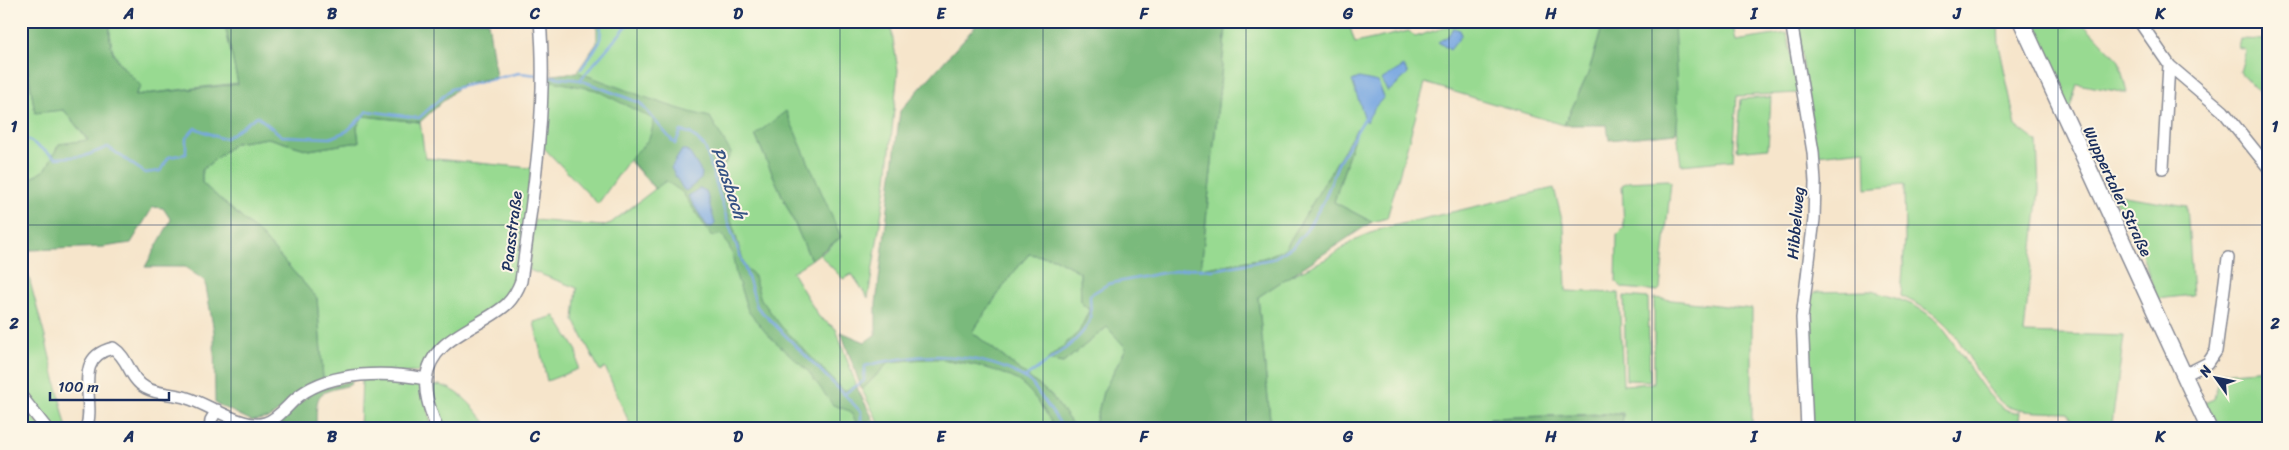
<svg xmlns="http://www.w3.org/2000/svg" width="2289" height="450" font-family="Sriracha,sans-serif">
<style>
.green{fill:#98da91;stroke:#5a8478}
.forest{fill:#7aba7b;stroke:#4a746c}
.water{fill:#78a7e1;stroke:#4a6ba0}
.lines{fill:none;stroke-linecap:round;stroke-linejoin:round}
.stream{stroke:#78a7e1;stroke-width:2.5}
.minor-casing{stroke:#888a94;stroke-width:14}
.major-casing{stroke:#888a94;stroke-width:18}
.minor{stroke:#fff;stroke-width:11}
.major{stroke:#fff;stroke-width:15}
.grid{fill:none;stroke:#1b2f5e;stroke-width:1;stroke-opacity:0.55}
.labels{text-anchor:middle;stroke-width:4;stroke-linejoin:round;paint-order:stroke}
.street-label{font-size:16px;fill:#1b2f5e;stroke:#fcf5e5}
.water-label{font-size:18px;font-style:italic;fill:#375385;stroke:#fcf5e5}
.neatline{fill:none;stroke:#1b2f5e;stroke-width:2}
.grid-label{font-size:16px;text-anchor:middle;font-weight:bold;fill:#1b2f5e}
</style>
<rect width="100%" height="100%" fill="#fcf5e5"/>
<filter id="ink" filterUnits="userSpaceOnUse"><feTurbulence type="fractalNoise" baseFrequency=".02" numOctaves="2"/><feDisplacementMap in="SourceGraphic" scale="10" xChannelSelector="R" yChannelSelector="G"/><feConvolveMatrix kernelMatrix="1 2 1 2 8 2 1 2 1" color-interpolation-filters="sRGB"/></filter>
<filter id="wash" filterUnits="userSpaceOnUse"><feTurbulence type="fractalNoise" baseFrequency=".0096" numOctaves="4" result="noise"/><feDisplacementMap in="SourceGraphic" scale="20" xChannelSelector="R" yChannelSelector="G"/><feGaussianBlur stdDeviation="1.12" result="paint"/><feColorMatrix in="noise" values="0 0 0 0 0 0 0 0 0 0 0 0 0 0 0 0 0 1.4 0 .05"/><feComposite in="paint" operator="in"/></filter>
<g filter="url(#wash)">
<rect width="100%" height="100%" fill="#f6e5cb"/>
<path class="green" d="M110,21H224L238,83L135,95L141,87C118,60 109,58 110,21Z
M597,21H890L898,70L887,180L868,298L852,274L843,279L820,255L841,237L755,135L811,260L792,272L819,317L836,329L858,390L878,429H632L605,367L600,371L574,320L577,288L529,270L534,220L602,226L611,223L655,189L629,160L598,204L541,145L547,76L577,72L597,43Z
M1209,21H1348L1355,43L1409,31L1415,37L1465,21H1604L1588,74L1564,125L1425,83L1387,218L1372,222L1334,202L1356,131L1285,249L1264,258L1201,269L1226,28L1206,23Z
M1674,21H1732L1736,41L1787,33L1798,93L1737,96L1733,160L1681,165C1674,118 1676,69 1674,21Z
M1796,21H1998L1999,45L2016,126L2037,142L2039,190L2024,333L2124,336L2112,423L2120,429H2076L2068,413C2052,412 2026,413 2011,408C1988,401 1967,348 1951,330C1936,313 1920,305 1901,296L1905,239L1904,185L1866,189L1865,150L1817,155Z
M2028,21H2081L2119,61L2127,93L2077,84L2069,111Z
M21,29L35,112L64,110L88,141L59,144L46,169L24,183L21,188Z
M2240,39L2268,40V102L2240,72L2246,50L2238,48Z
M1771,97L1768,148L1737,151L1741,99Z
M363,116L420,122L425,158L531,168L523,242L513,292L418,372L323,378L317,298L260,234L202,183V170L235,143L268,138L309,150L359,142L357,127Z
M1667,180L1671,182L1660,289L1658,291L1623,288L1616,282L1617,235L1624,228L1622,185L1628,182Z
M1554,188L1564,228L1566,291L1619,293L1623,385L1654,383V298L1752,309V429H1622L1623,413L1490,418L1491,429H1271L1258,297L1288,277L1328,258L1356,239L1384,228Z
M2112,194L2187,206L2193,295L2157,299L2140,248Z
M21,229L31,250L23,256L45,337L67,429L51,428L21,389Z
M1029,254L1054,258L1080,272L1081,303L1089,310L1079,332L1047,360L1063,363L1107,327L1127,348L1103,392L1094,429L1075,428L1051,395L972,332L1010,277Z
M1871,291C1893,297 1916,303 1934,319C1958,341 1982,400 2009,411C2012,412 2016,412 2020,412L2018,429H1812L1807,329L1808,295L1817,292Z
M1624,296L1648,298L1650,381L1626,380Z
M555,316L577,351L578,369L547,381L534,322Z
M934,358C967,364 1009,366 1032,393C1041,404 1048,417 1056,429H882L862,390L889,362Z
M2268,369V429H2216L2204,403L2214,399L2219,373Z
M362,379C375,379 411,376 420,387C427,397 429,416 432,429H360Z
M440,385C465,392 475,411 492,429H442L430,391L434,386Z
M21,402L43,429H21Z"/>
<path class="forest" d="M22,21H110C108,58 117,60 141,86L135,95L238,84L224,21H488L496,77L462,84L420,122L363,116L357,127L359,142L309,150L268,138L235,143L202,170V183L260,234L317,298L323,378L270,418L252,421L215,403L214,332L205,281L185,267H145L171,220L163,208L153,207L131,243L104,247L31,250L21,229V188L24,183L46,169L59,144L88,140L64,110L35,113L21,29Z
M980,21H1196L1226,27L1201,269L1264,258L1285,249L1357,128L1334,202L1372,222L1258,297L1271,429H1094L1103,392L1126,348L1107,327L1063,363L1047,360L1079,332L1090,310L1081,303L1080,272L1054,258L1029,254L1010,277L972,332L1051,395L1075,428L1078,429H1056C1045,413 1036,395 1021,383C1005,370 952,358 932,359C918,359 904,361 889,362L862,390L841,332L865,342L876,334V304L900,111Z
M1604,21H1674L1678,115L1676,133L1609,140L1607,125H1564L1588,74Z
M577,72C621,87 664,107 710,117L731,153L723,168L724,195L745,267L753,274L761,299L781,326L844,391L856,386L872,417L866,425L868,429H856V422L850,411L833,405L808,371L768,335L748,311L736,275L732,252L722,234L712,237L682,192L666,181L655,189L629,159C643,146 653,140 653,119L596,90L547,80V76Z
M786,111L841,237L811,260L755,135Z
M353,380L350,385C314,394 317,391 316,429H270L313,391Z
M1623,414L1622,429H1491L1490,418Z"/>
<path class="water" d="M1453,28L1460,30L1461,36L1450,50L1438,42L1448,36Z
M1404,66L1408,74L1388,92L1381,80Z
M1359,78L1378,82L1384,97L1375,107L1366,122L1352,81Z
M682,150H687L689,152L702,173L701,179L686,191L683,189L671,168Z
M700,188L706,191L715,224L712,227L707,226L688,196Z"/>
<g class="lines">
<path class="stream" d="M581,69L600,42L601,21
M546,76L580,80L640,103L675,144L681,131L690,133L705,147L726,216L750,283L757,307L844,394L864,381L865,366C918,352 982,350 1030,381L1064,429
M580,80L631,21
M21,139L24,137L56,158L85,156L108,147L145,173L160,171L169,157L186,154V138L195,128L220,138H226L257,116L282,136L330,138L347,131L368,111L419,118L451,89L519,73L538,75
M1025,378C1043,363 1079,344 1089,322C1092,315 1090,303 1090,295L1108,284L1157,274L1194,268L1213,270L1272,259L1292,247L1306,231L1324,201L1339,161L1366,116
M844,394L861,412V429"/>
</g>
</g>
<g filter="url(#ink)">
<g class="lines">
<g class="minor-casing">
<path id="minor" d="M1791,21L1813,152L1815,182L1814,219L1802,318L1807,429
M2139,21L2170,66L2223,111L2268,167
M2163,168L2169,65
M2184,375L2208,363L2216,351L2228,258
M21,396L47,429
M86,429C97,401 70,358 113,348C129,358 129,379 146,388C159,395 173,393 187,398C208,404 244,430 265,423C279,419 289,403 300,395C333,371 387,371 426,379
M210,429L211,420L217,410
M437,429C432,414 424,396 426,380C430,337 481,328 507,304C514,297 518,289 521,281C533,195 548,107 540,21"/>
</g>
<g class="major-casing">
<path id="major" d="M2021,21L2209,429"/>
</g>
<use href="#minor" class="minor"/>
<use href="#major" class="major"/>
</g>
</g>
<path class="grid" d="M231,21V429M434,21V429M637,21V429M840,21V429M1043,21V429M1246,21V429M1449,21V429M1652,21V429M1855,21V429M2058,21V429M21,225H2268"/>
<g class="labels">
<g class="street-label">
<text transform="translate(2118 191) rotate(65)" y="6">Wuppertaler Straße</text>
<text transform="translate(1795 223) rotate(-85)" y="6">Hibbelweg</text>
<text transform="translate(511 231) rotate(-83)" y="6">Paasstraße</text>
</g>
<g class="water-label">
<text transform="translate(729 183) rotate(71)" y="6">Paasbach</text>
</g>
</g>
<rect width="2289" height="450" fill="none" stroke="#fcf5e5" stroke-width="55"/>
<g transform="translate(2216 378) rotate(303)" stroke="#fcf5e5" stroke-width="4" paint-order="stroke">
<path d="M0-4L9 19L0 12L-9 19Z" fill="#1b2f5e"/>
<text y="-8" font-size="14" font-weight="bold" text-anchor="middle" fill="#1b2f5e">N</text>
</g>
<path d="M50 392v8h119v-8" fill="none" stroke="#1b2f5e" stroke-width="2.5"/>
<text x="58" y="392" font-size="15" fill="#1b2f5e" stroke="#fcf5e5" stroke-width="4" paint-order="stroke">100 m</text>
<rect x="28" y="28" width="2234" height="394" class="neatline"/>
<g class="grid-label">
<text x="129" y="19">A</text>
<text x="332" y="19">B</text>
<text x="535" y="19">C</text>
<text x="738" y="19">D</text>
<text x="941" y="19">E</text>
<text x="1144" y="19">F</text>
<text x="1348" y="19">G</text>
<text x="1551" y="19">H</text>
<text x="1754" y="19">I</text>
<text x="1957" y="19">J</text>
<text x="2160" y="19">K</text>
<text x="14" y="132">1</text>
<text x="2275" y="132">1</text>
<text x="14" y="329">2</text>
<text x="2275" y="329">2</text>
<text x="129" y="442">A</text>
<text x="332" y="442">B</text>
<text x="535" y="442">C</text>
<text x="738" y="442">D</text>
<text x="941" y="442">E</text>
<text x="1144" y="442">F</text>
<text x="1348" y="442">G</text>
<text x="1551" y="442">H</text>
<text x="1754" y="442">I</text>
<text x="1957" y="442">J</text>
<text x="2160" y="442">K</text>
</g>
</svg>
